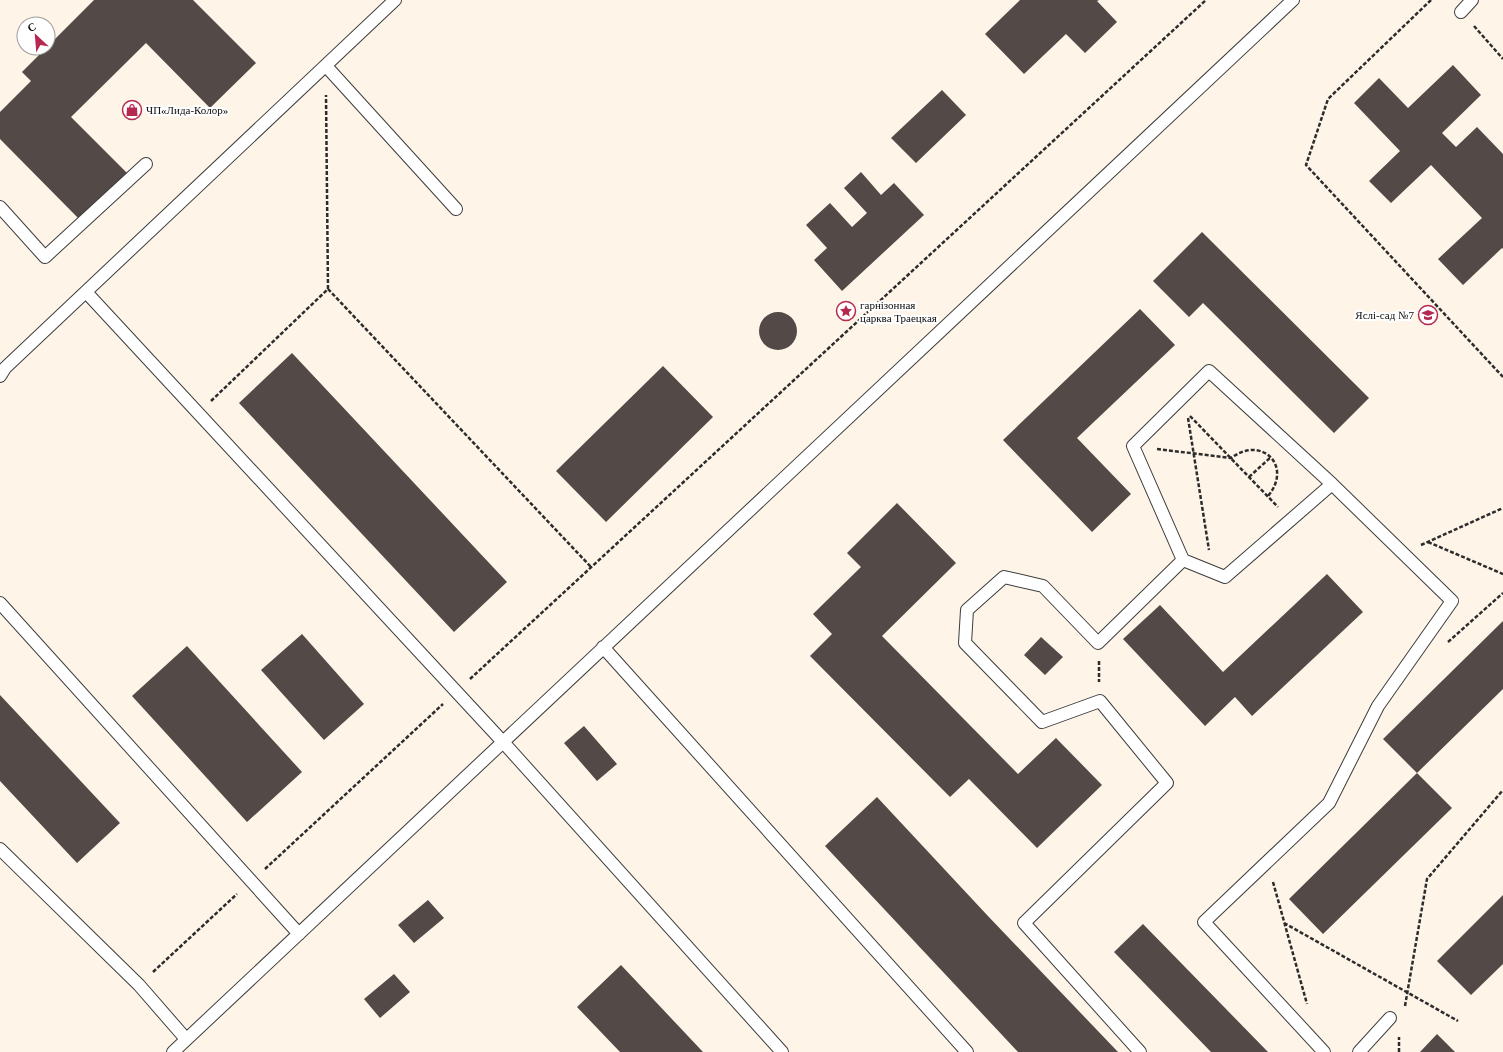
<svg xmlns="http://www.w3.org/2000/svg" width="1503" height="1052" font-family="Georgia,serif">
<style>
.building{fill:#534947}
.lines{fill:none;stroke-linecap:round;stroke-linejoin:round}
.lane-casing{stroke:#3d3d3d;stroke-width:14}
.path{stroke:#2c2c2c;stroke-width:2.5;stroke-dasharray:4 2;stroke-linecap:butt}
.lane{stroke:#fff;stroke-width:12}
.labels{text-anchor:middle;stroke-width:4;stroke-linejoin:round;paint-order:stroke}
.poi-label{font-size:11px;fill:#0a0a0a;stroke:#fff;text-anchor:start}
</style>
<rect width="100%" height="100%" fill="#fef5e8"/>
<path class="building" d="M94,0H193L256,63L210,108L146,43L71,117L128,174L81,221L0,139V112L31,81L22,72L46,48H48V46Z
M1020,0H1099L1097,1L1117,22L1085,53L1066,34L1024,74L985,34Z
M1453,65L1481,95L1442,133L1456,147L1477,127L1503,154V249L1502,248L1463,285L1438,259L1482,218L1431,165L1391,203L1369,181L1400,151L1354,103L1379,78L1408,108Z
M942,90L966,115L916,163L891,138Z
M861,172L881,195L894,183L924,215L842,291L814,260L827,248L806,225L830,203L852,227L867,213L844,188Z
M1202,232L1369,398L1334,433L1203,303L1189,317L1153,281Z
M1140,309L1175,345L1077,438L1131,494L1092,532L1003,440Z
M759 331a19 19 0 1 1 38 0a19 19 0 1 1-38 0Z
M292,353L507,582L454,632L239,403Z
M663,366L713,417L606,522L556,471Z
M897,503L956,563L882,636L1018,774L1056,738L1102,785L1037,848L969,779L950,797L810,656L832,634L813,614L861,567L847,553Z
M1327,574L1363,612L1252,716L1235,697L1205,726L1123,639L1160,605L1223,672Z
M1503,621V689L1417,773L1383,739Z
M302,634L364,704L324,740L261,670Z
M1041,637L1063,657L1045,675L1024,655Z
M187,646L302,772L247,822L132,696Z
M0,695L120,823L77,863L0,781Z
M584,726L617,764L597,781L564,743Z
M1417,773L1452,808L1323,934L1289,899Z
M877,797L987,915L1118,1052H1018L825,846Z
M1503,895V964L1471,995L1437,961Z
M428,900L444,918L414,943L398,925Z
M1143,924L1268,1052H1211L1114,952Z
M621,965L703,1052H620L577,1007Z
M394,974L410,992L380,1018L364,999Z
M1437,1034L1455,1052H1420Z"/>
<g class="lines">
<g class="lane-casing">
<path id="lane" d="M1461,12L1472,0
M326,66L456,209
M0,207L45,257L146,164
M86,292L503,742L782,1052
M0,376L5,368L395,0
M0,603L299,934
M603,647L967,1052
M0,849L139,985L186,1039
M173,1052L1293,0
M1140,1052L1024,923L1167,783L1100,701L1042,722L965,643L967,610L1004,577L1043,586L1098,643L1183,560
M1324,1052L1204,922L1329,803L1378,706L1452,601L1332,484L1209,371L1133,446L1183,560L1225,577L1332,484
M1359,1052L1390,1018"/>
</g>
<path class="path" d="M1431,0L1328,99L1306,165L1503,377
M1474,26L1503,59
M328,289L591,567
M211,401L328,289L326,95
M1190,416L1278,507
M1188,418L1209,550
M1157,449L1231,458C1262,435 1293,466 1268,496
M1249,477L1271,457
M1428,542L1503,574
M1421,545L1503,508
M1448,642L1503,593
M1099,661V682
M470,679L1206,0
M265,869L443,704
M1273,882L1307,1004
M1284,923L1458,1021
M153,972L237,894
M1405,1006L1427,879L1503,790
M1399,1052V1037"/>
<use href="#lane" class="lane"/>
</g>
<defs>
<g id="shop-ring" transform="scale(1)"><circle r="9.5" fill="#fff" stroke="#b52850" stroke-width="1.5"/><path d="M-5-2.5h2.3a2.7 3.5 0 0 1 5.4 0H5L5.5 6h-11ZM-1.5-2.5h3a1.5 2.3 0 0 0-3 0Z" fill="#b52850"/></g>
<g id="sight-ring" transform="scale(1)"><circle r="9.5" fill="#fff" stroke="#b52850" stroke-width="1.5"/><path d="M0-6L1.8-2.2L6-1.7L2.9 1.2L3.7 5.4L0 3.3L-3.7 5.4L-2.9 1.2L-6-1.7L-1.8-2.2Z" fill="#b52850"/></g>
<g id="school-ring" transform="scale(1)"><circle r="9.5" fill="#fff" stroke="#b52850" stroke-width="1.5"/><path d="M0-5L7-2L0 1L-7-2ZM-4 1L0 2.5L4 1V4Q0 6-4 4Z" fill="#b52850"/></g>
</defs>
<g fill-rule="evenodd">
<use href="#shop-ring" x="132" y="110"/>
<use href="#sight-ring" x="846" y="311"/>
<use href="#school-ring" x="1428" y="315"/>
</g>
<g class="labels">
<g class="poi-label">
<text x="146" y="114">ЧП«Лида-Колор»</text>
<text x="860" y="309">гарнізонная<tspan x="860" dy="13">царква Траецкая</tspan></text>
<text x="1414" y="319" text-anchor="end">Яслі-сад №7</text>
</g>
</g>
<g transform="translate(36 36) rotate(334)"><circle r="19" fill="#ffffff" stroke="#9d9d9d"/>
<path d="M0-3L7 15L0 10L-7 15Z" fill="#b52850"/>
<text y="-6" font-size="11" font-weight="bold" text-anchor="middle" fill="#0a0a0a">С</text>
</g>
</svg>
